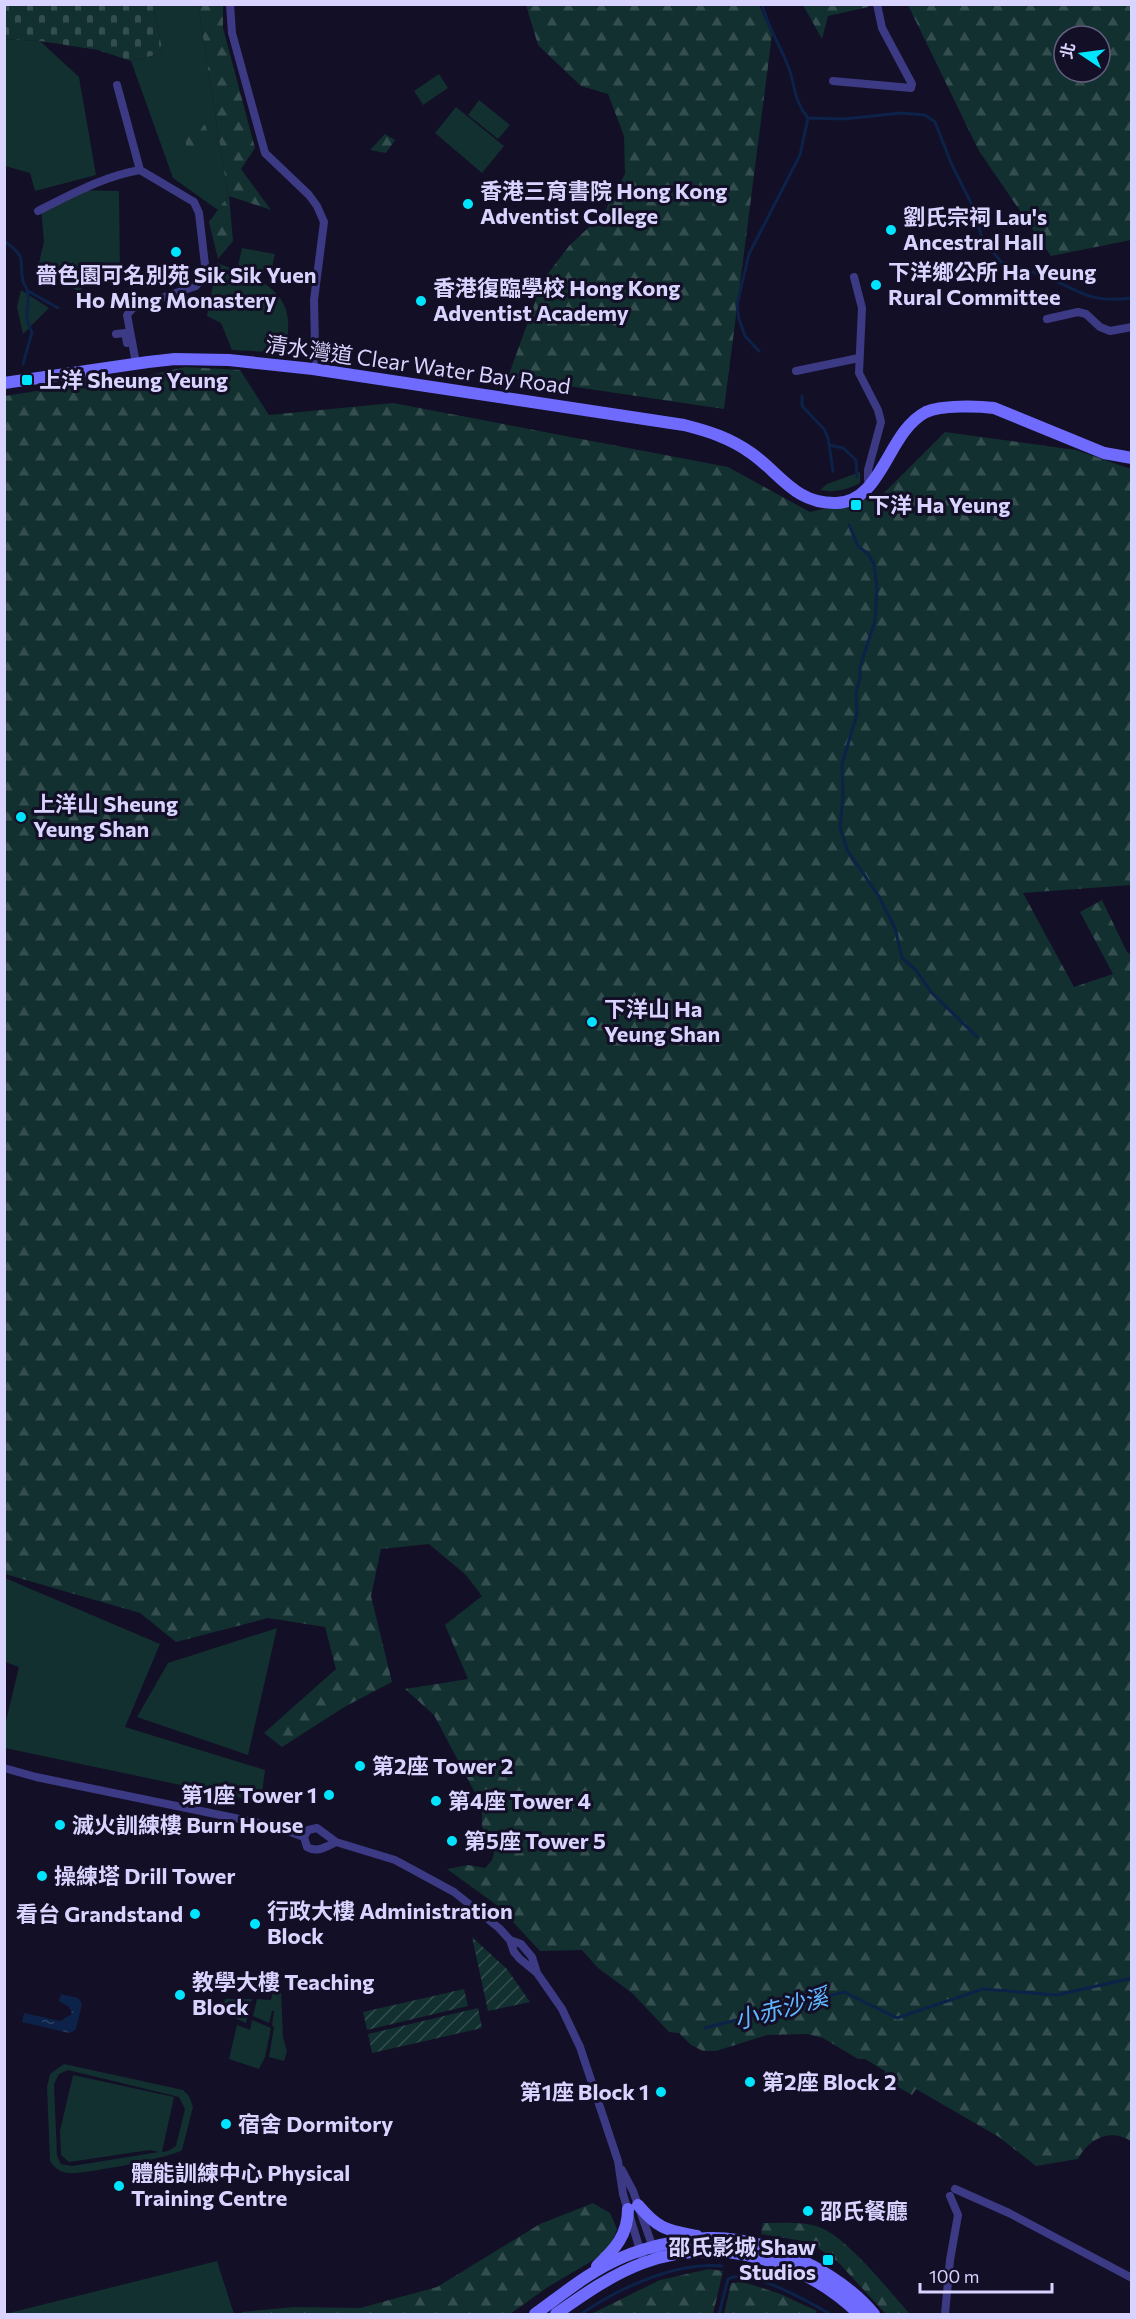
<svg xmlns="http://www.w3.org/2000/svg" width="1136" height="2319" font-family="Commissioner,'Noto Sans TC',sans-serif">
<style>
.grass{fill:#12302f;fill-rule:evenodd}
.forest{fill:url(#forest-firs);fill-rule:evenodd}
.cemetery{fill:url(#cemetery-stones)}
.garden{fill:url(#garden-furrows)}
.water{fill:url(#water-ripples)}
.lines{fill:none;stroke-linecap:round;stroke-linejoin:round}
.stream{stroke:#0c2248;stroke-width:3}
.minor{stroke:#3d3a85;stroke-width:8}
.secondary{stroke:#6f6bff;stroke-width:12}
.poi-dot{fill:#00e5ff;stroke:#130f26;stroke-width:2}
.labels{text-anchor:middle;stroke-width:6;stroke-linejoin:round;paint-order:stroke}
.poi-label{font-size:22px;font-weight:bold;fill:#d9d4ff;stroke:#130f26;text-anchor:start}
.street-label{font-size:22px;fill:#d9d4ff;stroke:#130f26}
.water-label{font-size:24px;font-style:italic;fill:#62b6ff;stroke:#130f26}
</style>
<defs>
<pattern id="forest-firs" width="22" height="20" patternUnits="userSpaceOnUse" patternTransform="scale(1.5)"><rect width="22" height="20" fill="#12302f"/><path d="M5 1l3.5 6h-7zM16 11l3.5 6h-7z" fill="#344d4e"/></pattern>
<pattern id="cemetery-stones" width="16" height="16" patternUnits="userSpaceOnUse" patternTransform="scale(1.5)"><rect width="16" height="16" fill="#12302f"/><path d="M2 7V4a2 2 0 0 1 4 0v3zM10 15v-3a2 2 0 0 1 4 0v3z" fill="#344d4e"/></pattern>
<pattern id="garden-furrows" width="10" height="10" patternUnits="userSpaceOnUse" patternTransform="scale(1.5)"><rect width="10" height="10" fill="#12302f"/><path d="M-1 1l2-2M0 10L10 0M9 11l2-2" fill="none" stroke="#344d4e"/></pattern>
<pattern id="water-ripples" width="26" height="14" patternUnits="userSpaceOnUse" patternTransform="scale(1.5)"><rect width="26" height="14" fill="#0c2248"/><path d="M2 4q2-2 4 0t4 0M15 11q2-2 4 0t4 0" fill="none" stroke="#2f4163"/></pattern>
</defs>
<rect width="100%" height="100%" fill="#130f26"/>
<path class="grass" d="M153,5H198L228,196L218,210L173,178L131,61L163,53Z
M5,39L40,41L79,77L96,175L35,191L30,173L5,166Z
M439,74L448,88L423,105L414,91Z
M479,100L510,125L498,139L468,115Z
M456,107L504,146L482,173L435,133Z
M75,190L119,191L120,270L83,267L81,293L38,267L44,242L41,208Z
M242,248L275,254L271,272L238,266Z
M217,263C245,274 285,284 288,320C289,330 287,343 286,353L232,350L221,323L207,316Z
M21,290L49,308L23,334L17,307Z
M860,472V483C847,490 834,493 820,490L827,484Z
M5,1578L160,1644L125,1727L265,1770L261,1802L5,1748V1725L19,1667L5,1662Z
M277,1628L248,1755L137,1717L168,1663Z
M260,1983L281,1990L283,2037L287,2051L284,2061L269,2057L274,2027L272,2025L274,2011H272L269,2023L253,2016L257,1999L271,2000L273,1991L259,1987Z
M225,1999H252L246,2023L222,2012Z
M252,2020L271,2028L265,2057L259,2069L229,2059L237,2025L250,2030Z
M64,2064L183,2090L189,2096L193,2107L182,2150C173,2157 82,2175 69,2173C59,2172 55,2168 50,2161L47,2087L50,2074ZM68,2070L179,2097L185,2109L176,2146L168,2151L162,2152L174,2097L73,2075L60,2131L61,2155L69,2162L150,2150L159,2152L72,2166L61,2164L57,2156L54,2084L59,2074Z
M217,2261L234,2314H5Z"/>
<path class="forest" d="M868,4V7L828,16L822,39L803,5Z
M198,5H223V28L255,148L241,169L271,210L229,196L233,241L218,259L209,222L228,196Z
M526,5H759L772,35L724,409L508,377L543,280L569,246L603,214L625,174L624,136L608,94L581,86L538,45Z
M908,5H1131V240L1051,256L979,151ZM1064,36H1100V72H1064Z
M196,122L206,126L208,142L206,150L186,146V137Z
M385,134L395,140L386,153L370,150Z
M185,367L240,370L269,415L393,403L728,467L810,512L882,495L945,432L1076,450L1131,469V885L1023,893L1074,987L1113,974L1080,912L1102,900L1127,952L1131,955V2141C1110,2128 1089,2138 1078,2159L1036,2166L999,2137L916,2089L912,2095L882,2078L885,2071L865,2059H858L823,2038L807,2034L767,2035L716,2051H703L691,2045L679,2033L669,2032L632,1993L598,1968L582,1950L540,1951L498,1906L447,1869L468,1865L485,1868L492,1860L494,1853L482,1826V1806L434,1715L405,1689L468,1679L445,1625L482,1596L466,1575L429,1544L381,1549L371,1596L392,1682L346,1706L282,1747L264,1733L336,1669L325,1627L268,1618L176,1642L140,1613L5,1574V396L49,389L98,376H145Z
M593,2203L610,2213L617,2229L611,2244L602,2255L548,2287L510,2314H242V2312L295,2307L360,2308L437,2287L540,2224Z
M763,2223C781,2223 802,2221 819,2227C847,2237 889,2291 910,2314H886L837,2261L809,2242L761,2234Z
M709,2269L723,2271L713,2314H591L660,2280Z
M743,2282L778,2293L817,2311L814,2314H724L731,2283Z"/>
<path class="cemetery" d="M4,5H153L163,53L131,61L98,50L40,41L5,39Z"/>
<path class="garden" d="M472,1937L507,1969L530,2002L488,2011Z
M464,1989L468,2006L367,2030L363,2012Z
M478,2008L482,2028L372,2053L368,2034Z"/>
<path class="water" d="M61,1994L78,1998L82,2004L76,2029L70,2033L22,2022L24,2013L60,2021L72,2014L69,2007L59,2001Z"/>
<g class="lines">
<path class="stream" d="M808,118L844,119L901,113L925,115L935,122L951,163L974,209L982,238L1001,262C1016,267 1032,271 1046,277C1084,292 1087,303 1132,298
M4,241C29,259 18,258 23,282C24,285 27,287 27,291C32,307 21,313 32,332L23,364
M28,291L58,308
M759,351L745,336L739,319L737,306L739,296L749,254L800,155L808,118C792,99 796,82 786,61C778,42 767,25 762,4
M802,396V406L824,429L828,438L833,471
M829,445L843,448L856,460L857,477
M849,525L858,546L868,554L874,564L877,589L875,621L860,667V678L856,693L857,714L842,764L843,797L840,827L847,850L878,895L895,928L902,958L916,970L931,992L977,1037
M705,2028L844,1992L897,2018L983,1989L1057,1995L1132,1978
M581,2314C619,2288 675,2262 722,2266
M719,2314L728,2279C748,2267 811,2303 830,2314"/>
<path class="minor" d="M230,4L232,33L265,153L309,195L317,206L324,222L314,300L315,345L313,369
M833,81L911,88L912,84L882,28L877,4
M117,85L140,170L194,202L199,213L205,265L202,279L196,286L133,308L127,315L136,363
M38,211C70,195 104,176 140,170
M854,277L862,308L859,373L878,410L881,422L868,470V480L871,485
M1047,319L1078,312L1086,314L1100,327L1110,331L1132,327
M116,334L125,333L127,343
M796,371L859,358
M4,1768L36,1777L274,1826L304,1837
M336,1842C326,1847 317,1853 307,1847L304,1837L308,1830L317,1828L336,1842L395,1860L454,1892L499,1928L510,1940L514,1952L520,1959L537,1973
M510,1940L521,1944L532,1957L537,1973L562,2009L580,2047L618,2161L623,2194L644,2263
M622,2170L633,2191L657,2259
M955,2189L1009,2213L1132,2278
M945,2314L950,2260L958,2215L950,2196"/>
<path class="secondary" d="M4,383L148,362L175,359L229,360L313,369L684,425C708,431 730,438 751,453C780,473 795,504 836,503C883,502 887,432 926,412C941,405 978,406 994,408L1104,453L1132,458
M638,2205C659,2230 667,2230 697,2236
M597,2266C615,2249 628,2235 628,2209
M535,2314C563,2294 590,2271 623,2257C649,2246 680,2240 708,2238C765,2236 838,2271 874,2314
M556,2314C583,2295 611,2275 643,2263C718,2235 803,2260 859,2314"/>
</g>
<g class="poi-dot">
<circle cx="468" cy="204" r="6"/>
<circle cx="891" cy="230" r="6"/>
<circle cx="176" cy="252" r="6"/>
<circle cx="876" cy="285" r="6"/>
<circle cx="421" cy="301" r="6"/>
<rect x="21" y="374" width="12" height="12" rx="3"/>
<rect x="850" y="499" width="12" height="12" rx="3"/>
<circle cx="21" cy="817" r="6"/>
<circle cx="592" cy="1022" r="6"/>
<circle cx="360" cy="1766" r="6"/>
<circle cx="329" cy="1795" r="6"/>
<circle cx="436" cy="1801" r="6"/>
<circle cx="60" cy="1825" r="6"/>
<circle cx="452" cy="1841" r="6"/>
<circle cx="42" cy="1876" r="6"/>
<circle cx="195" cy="1914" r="6"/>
<circle cx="255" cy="1924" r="6"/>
<circle cx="180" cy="1995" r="6"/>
<circle cx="750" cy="2082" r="6"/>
<circle cx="661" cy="2092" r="6"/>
<circle cx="226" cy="2124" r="6"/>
<circle cx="119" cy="2186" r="6"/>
<circle cx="808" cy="2211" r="6"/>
<rect x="822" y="2254" width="12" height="12" rx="3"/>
</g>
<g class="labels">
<g class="poi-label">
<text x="480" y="199">香港三育書院 Hong Kong<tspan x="480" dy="25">Adventist College</tspan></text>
<text x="903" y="225">劉氏宗祠 Lau's<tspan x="903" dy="25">Ancestral Hall</tspan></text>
<text x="888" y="280">下洋鄉公所 Ha Yeung<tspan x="888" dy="25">Rural Committee</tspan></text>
<text x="176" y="283" text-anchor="middle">嗇色園可名別苑 Sik Sik Yuen<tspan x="176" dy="25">Ho Ming Monastery</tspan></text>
<text x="433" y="296">香港復臨學校 Hong Kong<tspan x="433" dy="25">Adventist Academy</tspan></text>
<text x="39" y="388">上洋 Sheung Yeung</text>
<text x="868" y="513">下洋 Ha Yeung</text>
<text x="33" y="812">上洋山 Sheung<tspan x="33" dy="25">Yeung Shan</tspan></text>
<text x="604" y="1017">下洋山 Ha<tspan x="604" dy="25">Yeung Shan</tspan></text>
<text x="372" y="1774">第2座 Tower 2</text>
<text x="317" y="1803" text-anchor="end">第1座 Tower 1</text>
<text x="448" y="1809">第4座 Tower 4</text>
<text x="72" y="1833">滅火訓練樓 Burn House</text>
<text x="464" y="1849">第5座 Tower 5</text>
<text x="54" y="1884">操練塔 Drill Tower</text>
<text x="267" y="1919">行政大樓 Administration<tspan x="267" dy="25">Block</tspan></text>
<text x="183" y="1922" text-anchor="end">看台 Grandstand</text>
<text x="192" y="1990">教學大樓 Teaching<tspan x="192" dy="25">Block</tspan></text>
<text x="762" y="2090">第2座 Block 2</text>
<text x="649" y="2100" text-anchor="end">第1座 Block 1</text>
<text x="238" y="2132">宿舍 Dormitory</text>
<text x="131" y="2181">體能訓練中心 Physical<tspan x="131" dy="25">Training Centre</tspan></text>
<text x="820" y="2219">邵氏餐廳</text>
<text x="816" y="2255" text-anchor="end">邵氏影城 Shaw<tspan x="816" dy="25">Studios</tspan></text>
</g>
<g class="street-label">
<text transform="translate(418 365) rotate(8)" y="8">清水灣道 Clear Water Bay Road</text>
</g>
<g class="water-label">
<text transform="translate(781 2009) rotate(-15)" y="8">小赤沙溪</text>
</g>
</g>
<rect width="1136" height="2319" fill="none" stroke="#d9d4ff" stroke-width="12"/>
<g transform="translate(1082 54) rotate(283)"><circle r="28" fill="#130f26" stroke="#625e7d" stroke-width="1.5"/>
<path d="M0-4.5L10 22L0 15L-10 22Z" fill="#00e5ff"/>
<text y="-9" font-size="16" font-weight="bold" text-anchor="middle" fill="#d9d4ff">北</text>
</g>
<path d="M920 2283v9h132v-9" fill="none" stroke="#d9d4ff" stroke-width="3"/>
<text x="929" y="2283" font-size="18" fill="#d9d4ff" stroke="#130f26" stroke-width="4.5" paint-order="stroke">100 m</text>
</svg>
